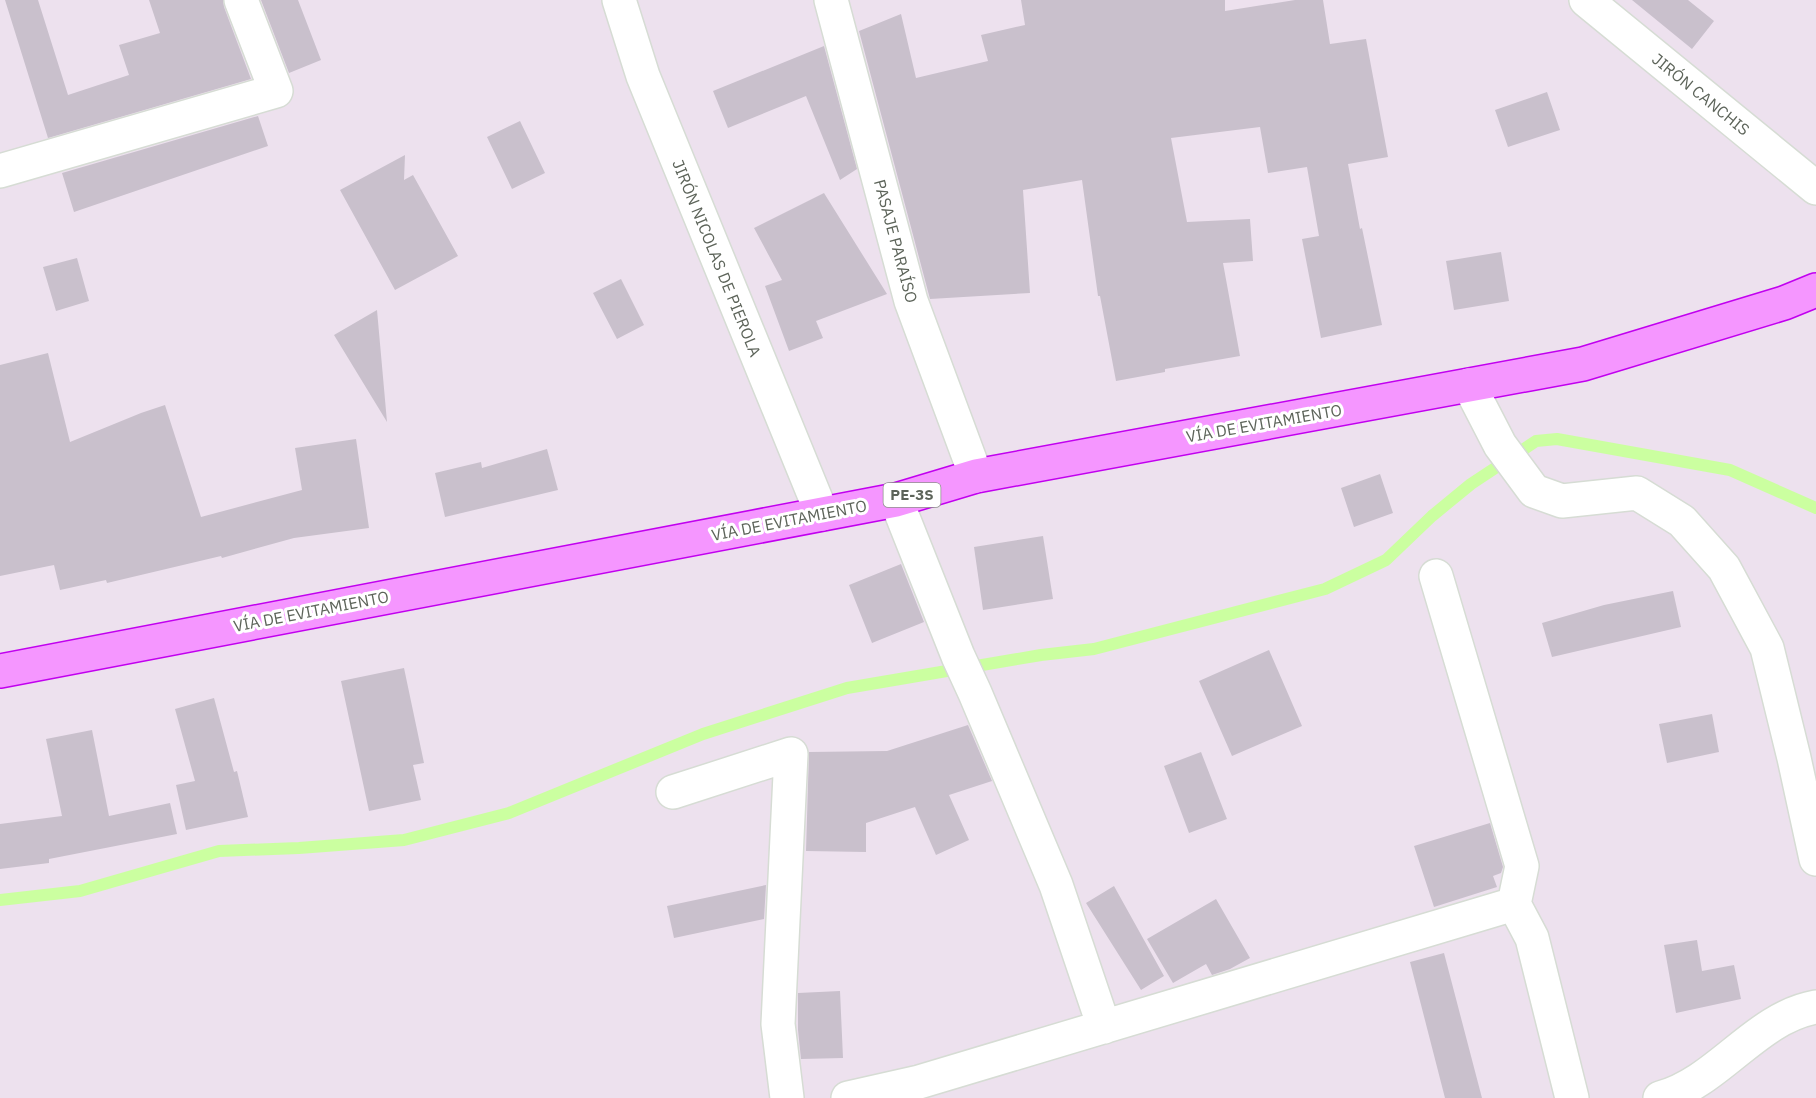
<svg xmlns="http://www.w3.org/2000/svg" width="1816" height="1098" font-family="'IBM Plex Sans',sans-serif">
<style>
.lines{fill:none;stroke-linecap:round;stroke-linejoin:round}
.stream{stroke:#cbffa0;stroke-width:12}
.building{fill:#c9c0cc}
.minor-casing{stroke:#d6dcd4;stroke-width:36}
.trunk-casing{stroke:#c100ef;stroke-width:36}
.minor{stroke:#fff;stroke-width:33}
.trunk{stroke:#f596ff;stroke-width:33}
.labels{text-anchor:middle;stroke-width:6;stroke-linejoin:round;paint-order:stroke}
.shield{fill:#fff;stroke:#8e928c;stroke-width:1.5}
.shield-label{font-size:15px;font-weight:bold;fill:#5d645a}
.street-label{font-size:16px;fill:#5d645a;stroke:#fff}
</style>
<rect width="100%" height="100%" fill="#ede1ee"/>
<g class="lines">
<path class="stream" d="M0,900L80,891L219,851L299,848L404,840L509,813L703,734L847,688L1041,655L1094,649L1325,589L1386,560L1432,516L1471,484L1536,441L1557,439L1730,470L1816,508"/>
</g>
<path class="building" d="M5,0H38L68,95L129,75L119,45L160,33L149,0H223L224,7L251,79L48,138Z
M261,0H298L321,60L289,73Z
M1021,0H1225V11L1295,0H1323L1330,44L1366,39L1388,157L1348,164L1360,229L1362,228L1382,325L1321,338L1302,239L1319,236L1307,167L1268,173L1260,127L1171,138L1187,222L1250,219L1253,261L1223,263L1240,356L1165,369V372L1116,381L1100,296H1098L1082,180L1023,190L1030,293L930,299L859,31L901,14L916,78L988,61L981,35L1025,25Z
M1632,0H1688L1714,21L1692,49Z
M824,46L857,169L840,180L806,96L728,128L713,91Z
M1547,92L1560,130L1508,147L1495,110Z
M258,116L268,146L74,212L62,173Z
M520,121L545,173L512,189L487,137Z
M405,155L404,180L413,175L458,256L395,290L340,190Z
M824,193L887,294L816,321L823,338L789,351L765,286L782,280L754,228Z
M1501,252L1509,301L1454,310L1446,261Z
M77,258L89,301L56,311L43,267Z
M621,279L644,325L617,339L593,293Z
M377,310L387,422L334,335Z
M48,353L70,442L141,413L165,405L201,517L302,490L295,448L356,439L369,528L294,538L222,558L221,556L107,583L106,580L60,590L54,565L0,576V365Z
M547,449L558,490L445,517L435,473L481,462L482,468Z
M1380,474L1393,513L1354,527L1341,488Z
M1043,536L1053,599L983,610L974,547Z
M901,564L924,622L872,643L849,585Z
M1673,591L1681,627L1552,657L1542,623L1604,605Z
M1269,650L1302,726L1232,756L1199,681Z
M404,668L424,763L413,765L421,800L369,811L341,681Z
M214,698L234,772L237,771L248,817L186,830L176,785L195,781L175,709Z
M1712,714L1719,752L1667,763L1659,724Z
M968,725L992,781L949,795L969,840L936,855L915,807L866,823V852L806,851L809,752L887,751Z
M92,730L109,816L170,803L177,834L49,859V863L0,869V824L62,816L46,739Z
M1201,752L1227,819L1189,833L1164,766Z
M1490,823L1503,867L1501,873L1493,876L1497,887L1434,907L1414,846Z
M766,885L764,919L674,938L667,906Z
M1114,886L1164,976L1141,990L1086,903Z
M1216,899L1250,958L1230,969L1212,975L1206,964L1173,983L1147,939Z
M1697,940L1702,971L1734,965L1741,999L1676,1013L1664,945Z
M1444,953L1482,1098H1445L1410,962Z
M840,991L843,1058L801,1059L798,1030V993Z"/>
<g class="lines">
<g class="minor-casing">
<path id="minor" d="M619,0L643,76L822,514
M831,0L911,301L976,476
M1586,0L1816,188
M0,171L276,91L241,0
M1469,385L1500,445L1534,491L1562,501L1637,493L1682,521L1724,568L1767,648L1794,758L1816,859
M896,500L958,656L975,693L1056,885L1104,1027
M673,792L791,754L778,1024L787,1098
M1514,904L1532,938L1572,1098
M848,1098L919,1082L1514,904L1522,866L1436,576
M1660,1098C1719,1082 1755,1018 1816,1007"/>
</g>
<g class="trunk-casing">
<path id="trunk" d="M0,671L896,500L976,476L1583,364L1784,303L1816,290"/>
</g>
<use href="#minor" class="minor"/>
<use href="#trunk" class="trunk"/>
</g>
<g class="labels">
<rect class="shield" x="883.5" y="483" width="57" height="24" rx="4.5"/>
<g class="shield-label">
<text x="912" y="500">PE-3S</text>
</g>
<g class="street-label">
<text transform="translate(1701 94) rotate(39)" y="6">JIRÓN CANCHIS</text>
<text transform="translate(896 241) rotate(75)" y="6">PASAJE PARAÍSO</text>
<text transform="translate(717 258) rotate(68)" y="6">JIRÓN NICOLAS DE PIEROLA</text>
<text transform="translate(1264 423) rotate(-10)" y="6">VÍA DE EVITAMIENTO</text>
<text transform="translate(789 520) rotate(-11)" y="6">VÍA DE EVITAMIENTO</text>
<text transform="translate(311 611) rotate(-11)" y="6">VÍA DE EVITAMIENTO</text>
</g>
</g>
</svg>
